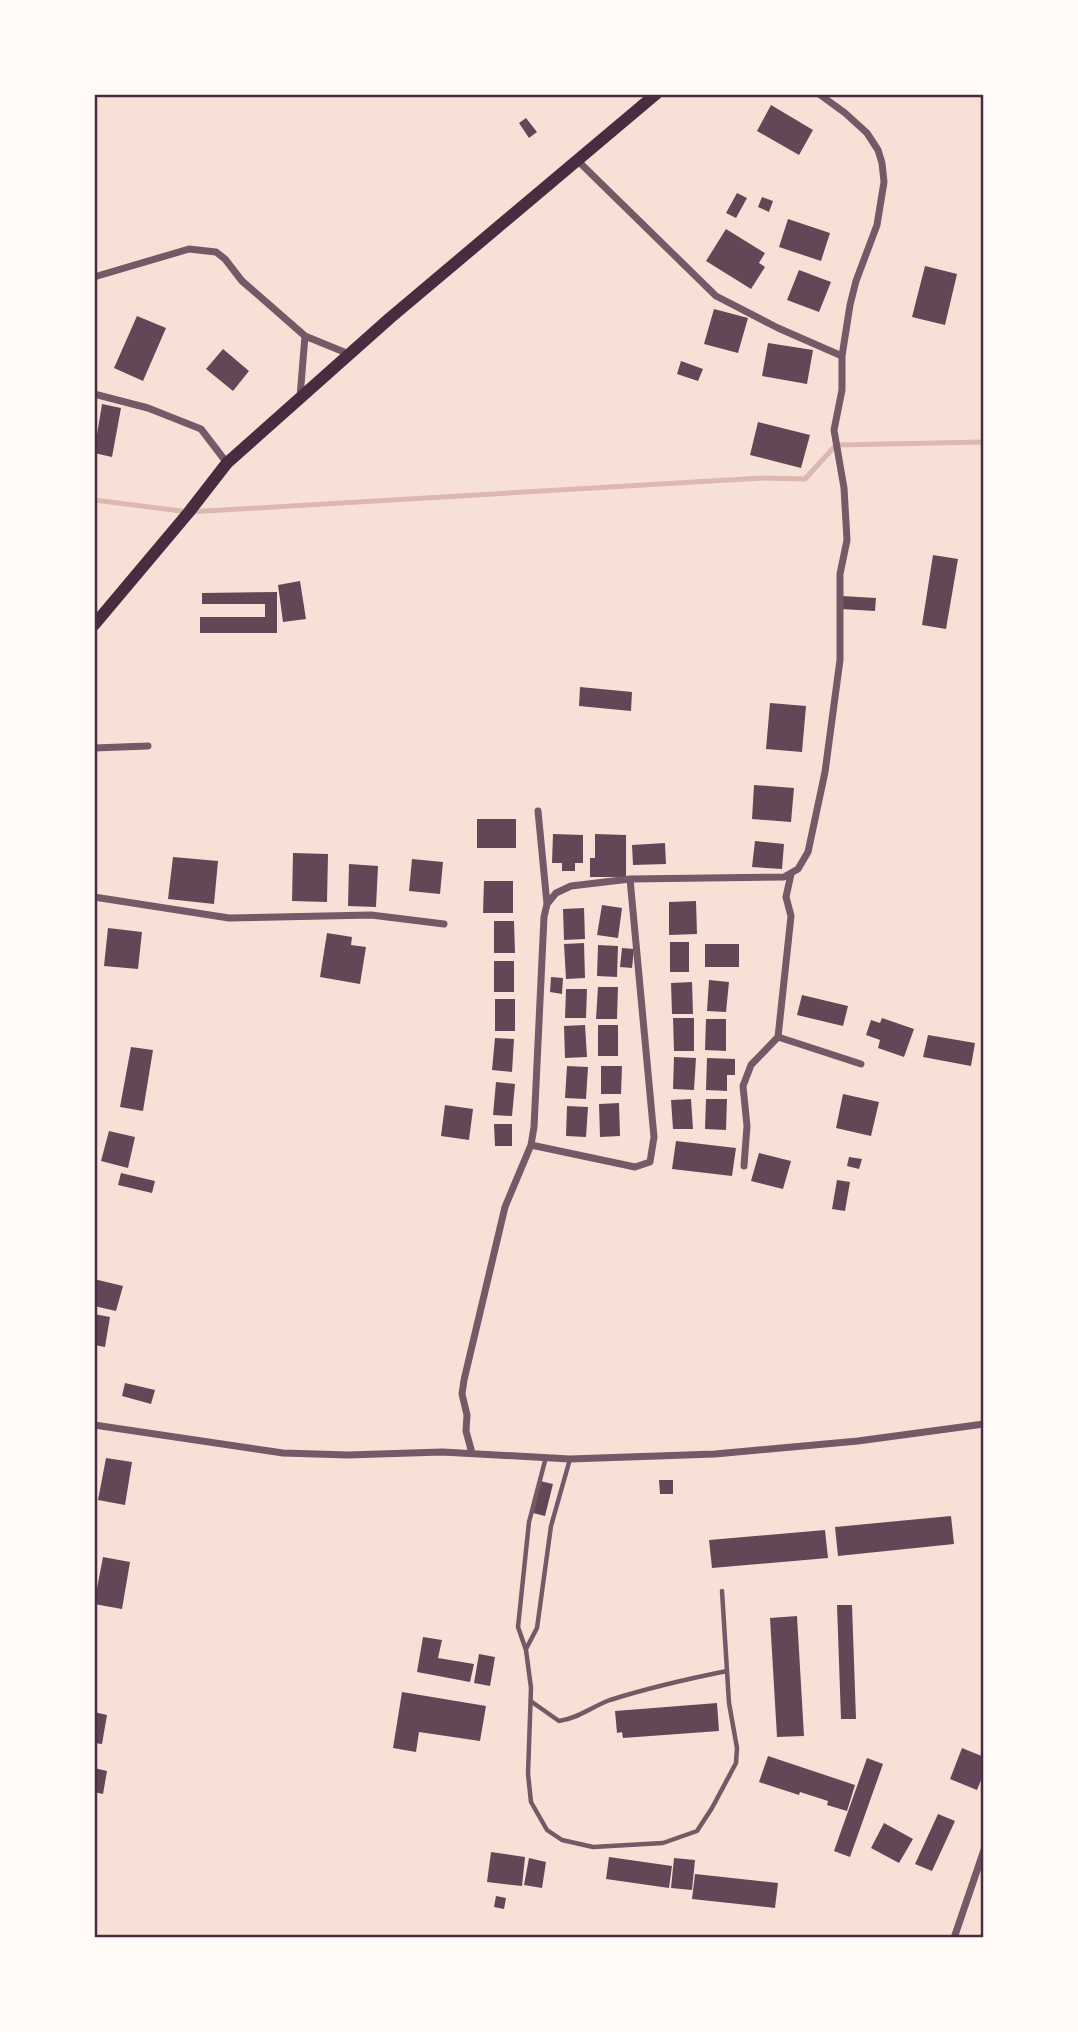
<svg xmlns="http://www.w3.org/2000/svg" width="1078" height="2032" font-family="Lato,sans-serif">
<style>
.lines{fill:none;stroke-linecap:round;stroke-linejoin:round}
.stream{stroke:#dcb8b0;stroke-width:5}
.building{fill:#644757}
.service{stroke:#755966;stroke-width:4.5}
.minor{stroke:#755966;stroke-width:7}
.secondary{stroke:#4a2c40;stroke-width:12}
.neatline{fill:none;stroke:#4a2c40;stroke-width:2.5}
</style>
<rect width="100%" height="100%" fill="#f7e1d7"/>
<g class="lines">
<path class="stream" d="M94,500L189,512L762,478L805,479L836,445L984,442"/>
</g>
<path class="building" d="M771,105L813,130L799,155L757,131Z
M526,118L537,132L529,138L519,123Z
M737,193L747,198L736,218L726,213Z
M762,197L773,201L769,212L758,207Z
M788,219L830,233L821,261L779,247Z
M726,229L765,253L759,263L765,267L751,289L706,261Z
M925,266L957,274L945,325L912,317Z
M799,270L831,282L819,312L787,300Z
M714,309L748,318L738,353L704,344Z
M137,316L166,328L143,381L114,368Z
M768,343L813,350L807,384L762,376Z
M223,349L249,371L233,391L206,369Z
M681,361L703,369L698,381L677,374Z
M102,404L121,408L112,457L94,453Z
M758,422L810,435L801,468L750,455Z
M933,555L958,559L946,629L922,625Z
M300,581L306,619L283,622L278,585Z
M277,592V633H200V617H265V604H202V593Z
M842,596L876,598L875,611L841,609Z
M580,687L632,692L631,711L579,706Z
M770,703L806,706L802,752L766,749Z
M754,785L794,788L791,822L752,819Z
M477,819H516V848H477Z
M553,834L583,835V863H575V871H562V863H552Z
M595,834L626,835V877H590V858H595Z
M755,841L784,844L782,869L752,867Z
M665,843L666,864L633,865L632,845Z
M293,853L328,854L327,902L292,901Z
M173,857L218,861L214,904L168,899Z
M412,859L443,862L440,894L409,891Z
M349,864L378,866L376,907L348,906Z
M484,881H513V913H483Z
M696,901L697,934L669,935V902Z
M602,905L622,908L618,938L597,935Z
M584,908L585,939L564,940L563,909Z
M494,921H514L515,953H494Z
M108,928L142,932L138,969L104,966Z
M327,933L352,937L351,945L366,947L360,984L320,977Z
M670,942H689V972H670Z
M584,943L585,978L566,979L564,944Z
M705,944H739V967H705Z
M598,945L618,946L617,977L597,976Z
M622,948L634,949L632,968L620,967Z
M494,961H514V992H494Z
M551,977L563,978L562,994L550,992Z
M709,980L729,982L726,1012L707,1011Z
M692,982L693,1014H672L671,983Z
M598,987H618L617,1019H596Z
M566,989H587L586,1018H565Z
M802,995L848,1006L843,1026L797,1015Z
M495,999H515V1031H495Z
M673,1018H694V1051H674Z
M882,1018L914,1029L904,1057L878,1048L880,1040L866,1035L871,1020L880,1023Z
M706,1019H726V1051L705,1050Z
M585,1025L587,1057L565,1058L564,1026Z
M598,1025H618V1056H598Z
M928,1035L975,1043L971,1066L923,1057Z
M495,1038L514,1039L512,1072L492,1070Z
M131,1047L153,1050L143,1111L120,1107Z
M674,1057L696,1058L694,1090L673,1089Z
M707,1058L735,1059V1075H727V1091L706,1090Z
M567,1066L588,1067L586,1099L565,1098Z
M601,1066H622L621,1094H601Z
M496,1082L515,1084L512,1116L493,1115Z
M843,1094L879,1102L871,1136L836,1128Z
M691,1099L693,1129H673L671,1100Z
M706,1099H727L726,1130L705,1129Z
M619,1103L620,1136L600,1137L599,1104Z
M445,1105L473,1109L469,1140L441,1136Z
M567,1106L588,1107L586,1137L566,1136Z
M494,1124H512V1146H495Z
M109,1131L135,1137L128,1168L101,1161Z
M676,1141L736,1148L732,1176L672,1169Z
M759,1153L791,1161L783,1189L751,1181Z
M849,1157L862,1159L859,1169L847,1166Z
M121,1173L155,1181L152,1193L118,1185Z
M837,1180L850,1182L845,1211L832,1209Z
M94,1279L123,1286L116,1311L94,1306Z
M94,1314L110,1317L105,1347L94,1345Z
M125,1383L155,1390L151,1404L122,1396Z
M106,1458L132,1462L125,1505L98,1500Z
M659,1480H673V1494H660Z
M540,1481L553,1484L545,1516L533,1513Z
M951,1516L954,1544L838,1556L835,1527Z
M825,1530L828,1558L712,1568L709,1540Z
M103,1557L130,1562L122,1609L94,1604Z
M837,1605H852L856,1719H841Z
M797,1616L804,1736L777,1737L770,1618Z
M423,1637L442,1640L438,1658L474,1664L470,1682L417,1672Z
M479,1654L495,1657L490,1686L474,1683Z
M402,1692L486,1706L480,1741L419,1732L416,1752L393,1748Z
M717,1703L719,1731L623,1738L622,1732L617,1733L615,1711Z
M94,1712L107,1715L102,1744L94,1743Z
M962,1748L984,1757V1773L977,1790L950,1779Z
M768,1756L855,1785L847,1811L827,1805L828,1801L800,1792L799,1795L759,1782Z
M867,1758L883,1764L850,1857L834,1851Z
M94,1768L107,1771L103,1794L94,1792Z
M938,1814L955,1821L932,1871L915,1864Z
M884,1823L913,1839L899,1863L871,1848Z
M491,1852L525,1857L522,1886L487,1882Z
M609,1857L672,1866L669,1888L606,1879Z
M529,1858L546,1862L542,1888L524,1885Z
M674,1858L695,1860L692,1890L671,1888Z
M695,1874L778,1883L775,1908L692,1899Z
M496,1896L506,1898L504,1909L494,1907Z"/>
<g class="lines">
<path class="service" d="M546,1457L529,1522L518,1627L526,1650L531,1688L528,1774L531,1802L547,1830L562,1840L593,1847L663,1843L697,1831L712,1808L736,1763L737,1748L729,1703L722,1591
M526,1649L537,1628L551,1526L570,1459
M532,1702L559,1721C579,1718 591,1707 610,1700C648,1688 687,1679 727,1671"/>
<path class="minor" d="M577,160L716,296L778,328L842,356
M94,277L189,249L216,252L225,259L242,281L305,336L349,354
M94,394L148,408L201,429L227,463
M300,397L305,336
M94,748L148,746
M94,897L229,918L371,915L444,924
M547,904L556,893L571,886L630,879L784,877L798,869L808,852L825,772L840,660V574L847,540L844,488L834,430L842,390V356L850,305L856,281L877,225L884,182L882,163L878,150L867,133L845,113L819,94
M778,1037L861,1064
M531,1145L635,1167L650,1162L654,1137L630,879
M744,1166L747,1126L743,1086L751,1065L778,1037L791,916L786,897L791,874
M94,1425L283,1453L348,1455L442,1452L570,1459L715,1454L858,1441L984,1424
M472,1453L466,1431L467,1415L462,1394L464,1380L505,1207L531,1145L534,1127L544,917L547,904L538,811
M954,1938L984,1850"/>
<path class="secondary" d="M94,625L189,512L227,463L390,318L656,94"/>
</g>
<rect width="1078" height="2032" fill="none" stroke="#fffaf5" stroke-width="192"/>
<rect x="96" y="96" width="886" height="1840" class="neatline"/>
</svg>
